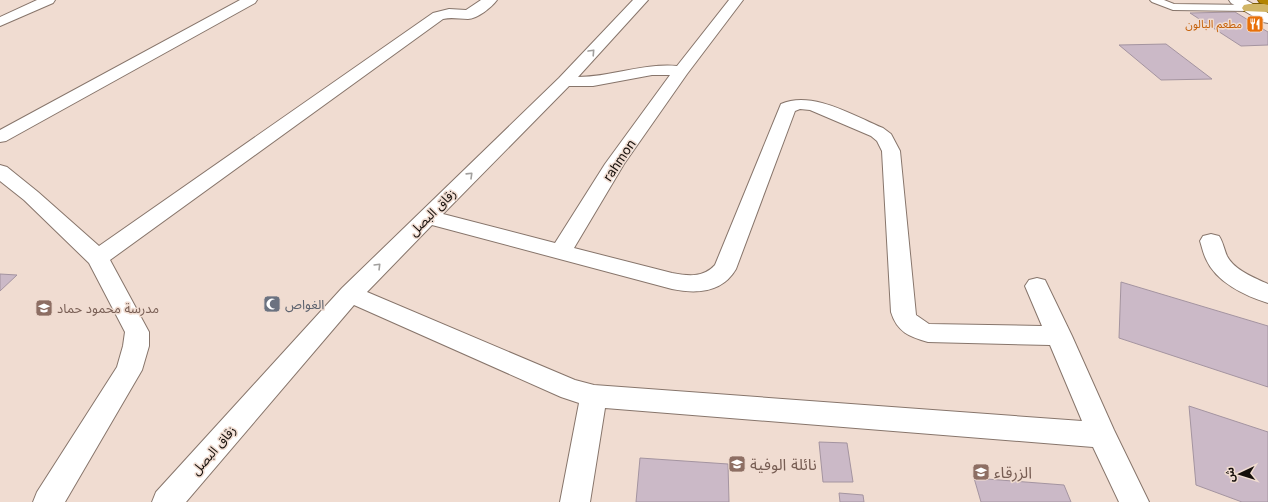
<svg xmlns="http://www.w3.org/2000/svg" width="1268" height="502" font-family="Inter,'Noto Sans Arabic',sans-serif">
<style>
.building{fill:#cbb9c7;stroke:#a494a0}
.lines{fill:none;stroke-linecap:round;stroke-linejoin:round}
.lane-casing{stroke:#87756b;stroke-width:2}
.street-casing{stroke:#87756b;stroke-width:2}
.primary-casing{stroke:#7c5b04;stroke-width:2}
.highway-casing{stroke:#7c5b04;stroke-width:2}
.lane{fill:#fff;fill-rule:evenodd}
.street{fill:#fff;fill-rule:evenodd}
.primary{fill:#d1b566;fill-rule:evenodd}
.highway{fill:#b38400;fill-rule:evenodd}
.oneway{stroke:#a19f9d}
.labels{text-anchor:middle;stroke-width:3;stroke-linejoin:round;paint-order:stroke}
.far-food-label{font-size:11px;fill:#c56008;stroke:#f0dcd1;text-anchor:end}
.street-label{font-size:13px;fill:#150f0b;stroke:#f0dcd1}
.worship-label{font-size:13px;fill:#5b616d;stroke:#f0dcd1;text-anchor:start}
.education-label{font-size:13px;fill:#785e54;stroke:#f0dcd1;text-anchor:start}
.near-education-label{font-size:16px;fill:#785e54;stroke:#f0dcd1;text-anchor:start}
</style>
<rect width="100%" height="100%" fill="#f0dcd1"/>
<path class="building" d="M1235,12L1268,32V45L1241,46L1190,13Z
M1166,44L1212,79L1161,80L1119,45Z
M0,274L17,275L0,291Z
M1121,282L1268,326V387L1119,338Z
M1189,406L1268,432V502H1242L1196,485Z
M819,442L847,443L853,482H823Z
M640,458L728,464L729,502H636Z
M974,478L1064,485L1071,502H981Z
M839,493L863,495L864,502H840Z"/>
<g class="lines">
<g class="lane-casing">
<path id="lane" d="M1150,0H1164L1174,4L1249,5L1254,8L1249,11L1173,10L1152,2Z"/>
</g>
<g class="street-casing">
<path id="street" d="M37,0H55L53,3L0,26V17Z
M240,0H257L255,3L6,141L0,142V130Z
M481,0H497C492,7 477,19 468,19C459,19 452,17 443,19L110,260L149,332V346L142,370L65,502H33L37,492L117,367L123,346L125,332L89,263L24,200L0,181V165L7,167L38,192L99,246L433,13L449,9L466,10Z
M633,0H648L578,77C611,77 643,63 677,66L729,0H743L687,74L624,164L574,248L672,273C688,276 703,278 715,265L781,104C812,90 854,116 883,128L891,134L900,151L916,315L929,324L1042,326L1025,286L1029,280L1037,278L1045,280L1072,336L1114,430L1149,502H1119L1093,447L605,408L590,502H560L579,403L561,397L354,305L186,502H152L156,492L342,288L559,78ZM652,75H670L605,164L555,243L443,214L569,86H593ZM800,109L810,110L871,136L877,141L882,151L891,312C897,332 910,337 928,342L1050,345L1082,421L594,385L575,380L367,292L432,225L672,289C696,294 722,293 736,269L795,111Z
M1229,0H1246L1268,13V23L1263,22L1231,3Z
M1211,234L1219,236C1223,242 1224,249 1227,256C1234,270 1255,278 1268,284V303C1245,296 1216,282 1206,259C1203,253 1202,247 1200,241L1203,236Z"/>
</g>
<g class="primary-casing">
<path id="primary" d="M1249,4H1268V12L1244,11L1242,8L1244,5Z"/>
</g>
<g class="highway-casing">
<path id="highway" d="M1258,0H1268V5L1260,3Z"/>
</g>
<use href="#lane" class="lane"/>
<use href="#street" class="street"/>
<use href="#primary" class="primary"/>
<use href="#highway" class="highway"/>
</g>
<defs><path id="oneway-chevron" d="M-2-3.5L2.5 0L-2 3.5" fill="none" stroke-width="1.6" stroke-linecap="round" stroke-linejoin="round"/></defs>
<g class="oneway">
<use href="#oneway-chevron" transform="translate(592 52) rotate(-47)"/>
<use href="#oneway-chevron" transform="translate(470 175) rotate(-44)"/>
<use href="#oneway-chevron" transform="translate(378 266) rotate(-45)"/>
</g>
<defs>
<g id="restaurant-square" transform="scale(0.9)"><rect x="-9" y="-9" width="18" height="18" rx="4" fill="#e8710a" stroke="#f0dcd1"/><path d="M-5-6h1v4h1v-4h1v4h1v-4h1v5L-1.5 .5V6h-2V.5L-5-1ZM5-6V6H3V1.5H1.5Q1.5-4 5-6Z" fill="#fff"/></g>
<g id="mosque-square" transform="scale(0.9)"><rect x="-9" y="-9" width="18" height="18" rx="4" fill="#6b7280" stroke="#f0dcd1"/><path d="M3.5-4.9A6 6 0 1 0 3.5 4.9A5 5 0 1 1 3.5-4.9Z" fill="#fff"/></g>
<g id="school-square" transform="scale(0.9)"><rect x="-9" y="-9" width="18" height="18" rx="4" fill="#8d6e63" stroke="#f0dcd1"/><path d="M0-5L7-2L0 1L-7-2ZM-4 1L0 2.5L4 1V4Q0 6-4 4Z" fill="#fff"/></g>
</defs>
<g fill-rule="evenodd">
<use href="#restaurant-square" x="1255" y="24"/>
<use href="#mosque-square" x="272" y="304"/>
<use href="#school-square" x="44" y="308"/>
<use href="#school-square" x="737" y="464"/>
<use href="#school-square" x="981" y="472"/>
</g>
<g class="labels">
<g class="far-food-label">
<text x="1242" y="28">مطعم البالون</text>
</g>
<g class="street-label">
<text transform="translate(619 160) rotate(-56)" y="5">rahmon</text>
<text transform="translate(432 212) rotate(-45)" y="5">زقاق البصل</text>
<text transform="translate(213 450) rotate(-49)" y="5">زقاق البصل</text>
</g>
<g class="worship-label">
<text x="285" y="309">الغواص</text>
</g>
<g class="education-label">
<text x="57" y="313">مدرسة محمود حماد</text>
</g>
<g class="near-education-label">
<text x="750" y="470">نائلة الوفية</text>
<text x="994" y="478">الزرقاء</text>
</g>
</g>
<g transform="translate(1240 474) rotate(266)" stroke="#f0dcd1" stroke-width="3" paint-order="stroke">
<path d="M0-3L7 15L0 10L-7 15Z" fill="#150f0b"/>
<text y="-6" font-size="11" font-weight="bold" text-anchor="middle" fill="#150f0b">ش</text>
</g>
</svg>
